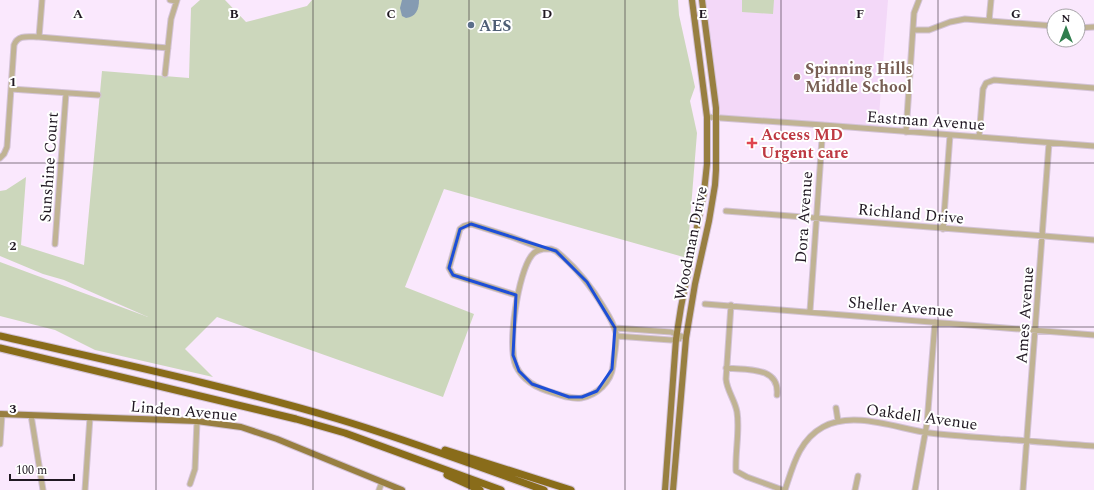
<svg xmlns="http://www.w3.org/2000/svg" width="1094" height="490" font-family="Spectral,serif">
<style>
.built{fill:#f3d8f8}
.green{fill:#ccd7bc}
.water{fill:#859bb2}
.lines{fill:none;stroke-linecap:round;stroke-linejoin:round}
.minor-casing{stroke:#d3c3d6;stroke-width:7}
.major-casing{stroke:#d3c3d6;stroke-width:8}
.highway-casing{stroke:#d3c3d6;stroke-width:9}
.minor{stroke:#c0b393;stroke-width:5}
.major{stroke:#987f41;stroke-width:6}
.highway{stroke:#896c1a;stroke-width:7}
.marked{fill:none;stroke:#1d4ed8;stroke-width:3;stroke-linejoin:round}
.grid{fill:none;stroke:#201822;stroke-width:1;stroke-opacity:0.55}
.service-dot{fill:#5c6f8a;stroke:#fff;stroke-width:1.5}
.education-dot{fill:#8d6e63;stroke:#fff;stroke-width:1.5}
.health-dot{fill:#e0444e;stroke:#fff;stroke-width:1.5}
.labels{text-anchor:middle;stroke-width:4;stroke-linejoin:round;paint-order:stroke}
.service-label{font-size:16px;font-weight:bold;fill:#4e5e75;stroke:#fff;text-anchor:start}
.education-label{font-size:16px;font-weight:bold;fill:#785e54;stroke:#fff;text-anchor:start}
.street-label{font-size:16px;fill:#201822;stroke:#fff}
.health-label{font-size:16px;font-weight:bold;fill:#be3a42;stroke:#fff;text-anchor:start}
.grid-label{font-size:13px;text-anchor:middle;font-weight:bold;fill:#201822;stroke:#fff;stroke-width:4;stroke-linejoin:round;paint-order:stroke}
</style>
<rect width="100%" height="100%" fill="#fae8fd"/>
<path class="built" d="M702,0H888L878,129L716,117Z"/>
<path class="green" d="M200,0H225L246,22L307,6L312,0H678L679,15L695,87L690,101L697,133L687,258L444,189L405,287L474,314L443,397L217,317L185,349L213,377L95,350L55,330L0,316V262L148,317L64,280L43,274L0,256V191L6,190L26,177L21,245L84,265L102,71L189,78L191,8Z
M742,0H774L773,14L742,12Z"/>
<path class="water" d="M402,0H419C419,9 416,17 406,18L402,16L400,8Z"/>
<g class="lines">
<g class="minor-casing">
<path id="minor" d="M170,0L176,1
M989,21L991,0
M1078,28L1094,27
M913,30H929L950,22L965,19L1054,26
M39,37L42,0
M165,74L171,19L177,0
M11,89L98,95
M707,117L823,125L1094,146
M906,132L914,13L919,0
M979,137L983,89L986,83L994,80L1094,88
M0,158L4,154L7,147L14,45C18,34 29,37 39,37L168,48
M726,211L1094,240
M943,229L950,135
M55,244L66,93
M543,249H551L556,251C576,267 591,286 604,308C609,316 614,324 616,333C617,343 614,355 613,366C611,382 597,395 581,398C571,399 563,396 554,393C539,389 523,381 516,366C507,345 518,272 532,255C535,251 538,250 543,249Z
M516,295L453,275L449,268L460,229L464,226L471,224L512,237L543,249
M705,304L1094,335
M731,305L726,379C727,391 735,400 737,412C740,430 735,452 736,471L747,477L783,490
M810,311L823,125
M615,328L671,332L686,338
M616,336L671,340L679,339
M726,368C746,370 780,366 777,395
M836,408L838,421
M31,415L43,490
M0,444L2,414
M190,484L195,469L197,421
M85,490L90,417
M379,490L382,482
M785,490C793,466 799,440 823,427C854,410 898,429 930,433C953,436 977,437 1000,439C1031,441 1063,444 1094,446
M855,490L858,476
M915,490L927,423L935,322
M1023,490L1049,143"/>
</g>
<g class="major-casing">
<path id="major" d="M0,414L197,421L241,427L277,439L402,490
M665,490L676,339L681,307L704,192L707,164V117L692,0
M673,490L686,338L695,284L709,221L715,185L716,170V108L702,0"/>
</g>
<g class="highway-casing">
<path id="highway" d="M0,336C113,362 227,386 338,419C408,440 476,466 544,490
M0,348L296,419L345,433L501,490
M445,450L571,490
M447,475L480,490"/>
</g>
<use href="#minor" class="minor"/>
<use href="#major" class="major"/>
<use href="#highway" class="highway"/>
</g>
<path class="marked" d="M471,224L556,251L587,282L615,328L612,369L597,391L582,397H569L532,384L519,371L513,355L516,295L453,275L449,268L460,229Z"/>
<path class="grid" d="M156,0V490M313,0V490M469,0V490M625,0V490M781,0V490M938,0V490M0,163H1094M0,327H1094"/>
<circle class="service-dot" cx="471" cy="25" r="4"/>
<circle class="education-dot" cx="797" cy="77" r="4"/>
<path class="health-dot" d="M750 137h4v4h4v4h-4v4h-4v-4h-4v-4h4z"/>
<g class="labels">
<g class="service-label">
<text x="479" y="31">AES</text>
</g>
<g class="education-label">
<text x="805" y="74">Spinning Hills<tspan x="805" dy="18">Middle School</tspan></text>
</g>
<g class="street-label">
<text transform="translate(926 120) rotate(4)" y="6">Eastman Avenue</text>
<text transform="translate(48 167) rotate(-86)" y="6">Sunshine Court</text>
<text transform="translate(911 213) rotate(5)" y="6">Richland Drive</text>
<text transform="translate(803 217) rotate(-86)" y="6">Dora Avenue</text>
<text transform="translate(690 243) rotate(-79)" y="6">Woodman Drive</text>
<text transform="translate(901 306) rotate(5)" y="6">Sheller Avenue</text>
<text transform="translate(1024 315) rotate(-86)" y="6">Ames Avenue</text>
<text transform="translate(184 410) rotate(5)" y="6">Linden Avenue</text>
<text transform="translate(922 416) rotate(8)" y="6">Oakdell Avenue</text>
</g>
<g class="health-label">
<text x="761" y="140">Access MD<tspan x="761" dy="18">Urgent care</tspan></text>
</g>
</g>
<g class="grid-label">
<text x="78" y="18">A</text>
<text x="234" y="18">B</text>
<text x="391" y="18">C</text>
<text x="547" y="18">D</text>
<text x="703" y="18">E</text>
<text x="860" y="18">F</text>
<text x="1016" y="18">G</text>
<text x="13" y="86">1</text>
<text x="13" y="250">2</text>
<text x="13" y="413">3</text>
</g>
<g transform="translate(1066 28)"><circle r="19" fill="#ffffff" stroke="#a6a3a7"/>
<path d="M0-3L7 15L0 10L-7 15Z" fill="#307e4e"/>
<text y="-6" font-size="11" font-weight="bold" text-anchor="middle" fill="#201822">N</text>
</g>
<path d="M10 474v6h64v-6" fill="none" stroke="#201822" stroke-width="2"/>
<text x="16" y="474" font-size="12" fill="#201822" stroke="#ffffff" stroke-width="3" paint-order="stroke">100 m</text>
</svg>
